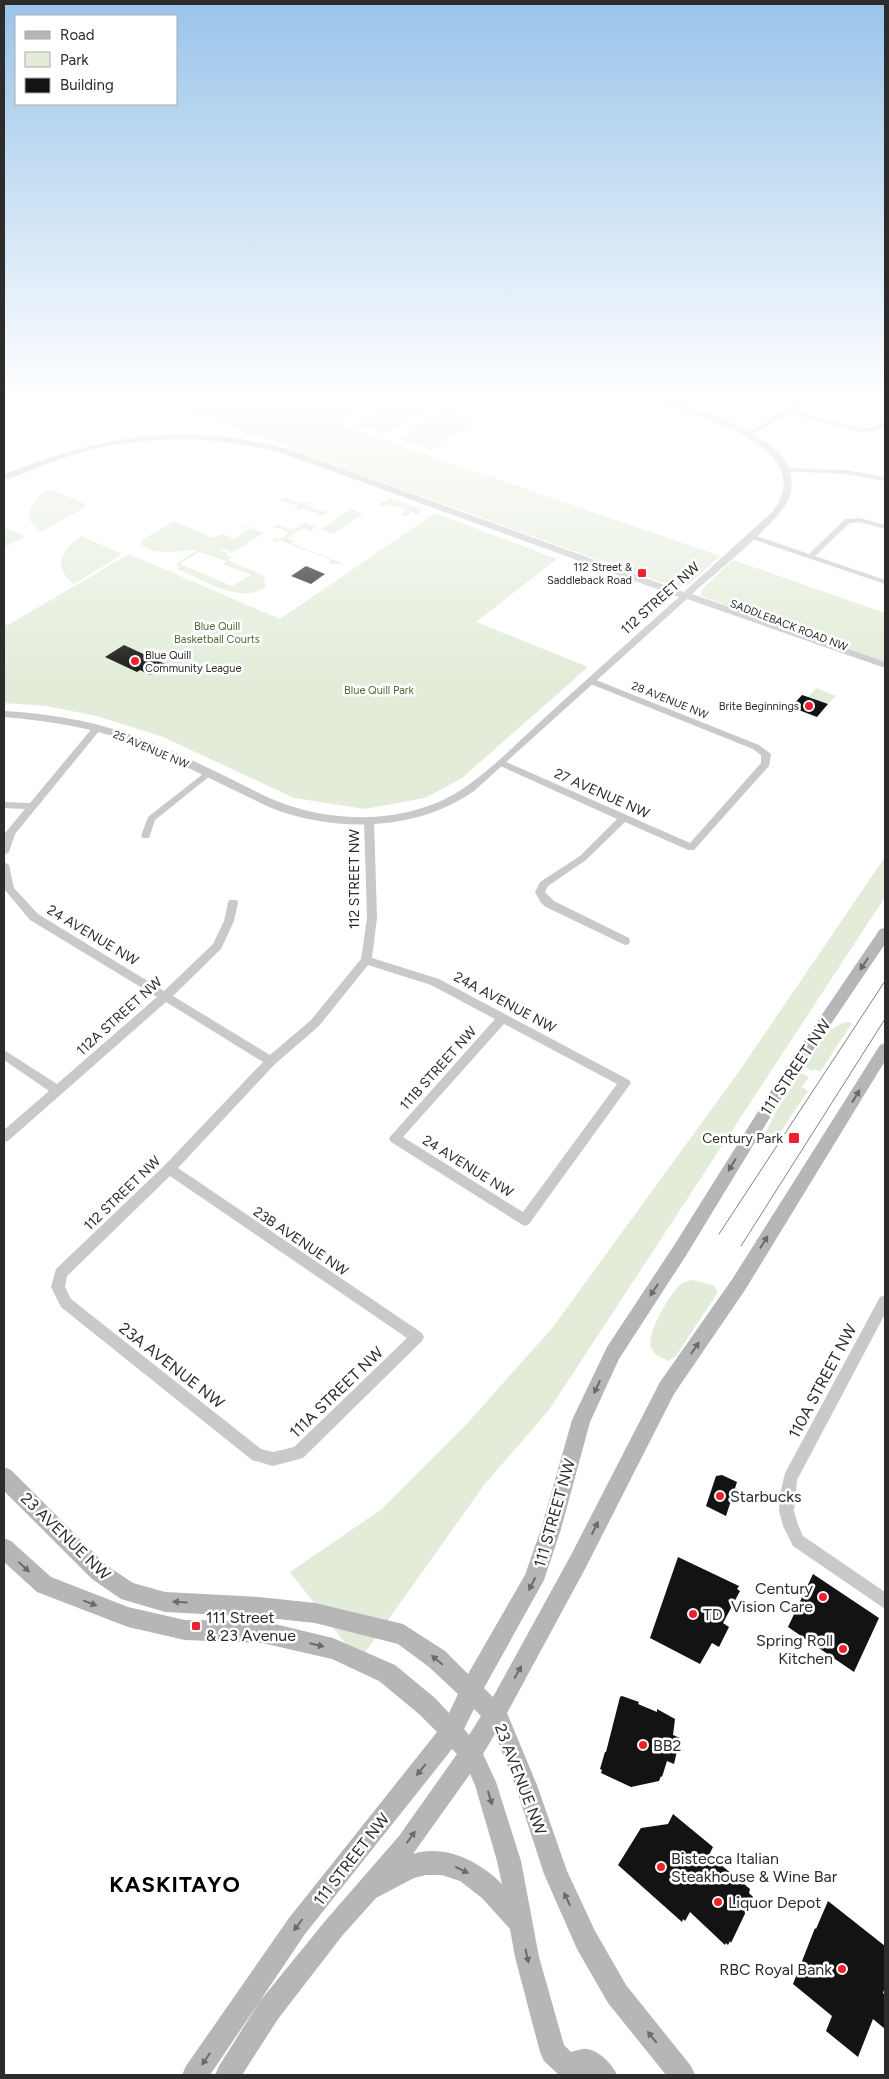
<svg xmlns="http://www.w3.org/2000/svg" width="889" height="2079" font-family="Figtree,sans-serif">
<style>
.green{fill:#e2ecd8;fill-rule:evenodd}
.building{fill:#131313}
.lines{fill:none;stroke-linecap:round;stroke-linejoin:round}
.minor{fill:#c9c9c9;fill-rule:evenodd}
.tertiary{fill:#c9c9c9;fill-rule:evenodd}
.secondary{fill:#b6b6b6;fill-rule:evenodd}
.tram{stroke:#818181;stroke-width:1}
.oneway{fill:#6a6a6a}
.poi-dot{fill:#f2202c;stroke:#fff;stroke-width:2}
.labels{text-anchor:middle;stroke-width:5;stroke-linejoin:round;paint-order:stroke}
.far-poi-label{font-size:11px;fill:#2c2c2c;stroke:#fff;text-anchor:end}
.far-street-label{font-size:11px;fill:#2c2c2c;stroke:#fff}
.far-park-label{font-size:11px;fill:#4f6b37;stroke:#fff}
.street-label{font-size:14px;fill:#2c2c2c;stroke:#fff}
.poi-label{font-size:14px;fill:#2c2c2c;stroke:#fff;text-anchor:end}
.near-street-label{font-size:16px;fill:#2c2c2c;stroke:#fff}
.near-poi-label{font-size:16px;fill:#2c2c2c;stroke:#fff;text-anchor:start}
.near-district-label{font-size:22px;font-weight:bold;letter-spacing:1px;fill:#000;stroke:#fff}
</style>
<rect width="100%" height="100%" fill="#fff"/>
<path class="green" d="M154,397H383L335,423L720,556L688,585L675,587L290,449L292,447L267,438L243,434L242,429Z
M398,397H408L434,405L387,434L355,424Z
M444,409L477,420L431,450L398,439Z
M49,489L86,504L85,507L41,532L29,520C29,505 37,497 49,489Z
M288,495L287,499L302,504L306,502L310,503L307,506L322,512L327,510L329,512L316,518L319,514L303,508L299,511L295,508L298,506L282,501L277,502Z
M390,498L423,510L417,514L412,512L405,517L400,515L407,510L388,504L383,507L378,505Z
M351,509L363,514L333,534L321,529Z
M435,513L557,559L476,622L588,667L462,778L425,798L365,809L294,798L163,737L97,716L46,706L4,703V624L8,625L129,554L280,619Z
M174,521L213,538L223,534L234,539L250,529L234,521L263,533L276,525L293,530L304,523L316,527L311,531L303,528L287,538L294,541L291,543L344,564H329L331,560L279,540L276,542L272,540L273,538L280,539L288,533L283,531V529L273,527L232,553L224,549L221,551L229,553L227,555L232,557L228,560L268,577L253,572L266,578L264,582L266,587C240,605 203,580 178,569L177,563L198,550C181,550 153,557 141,544L142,540ZM199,552L226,561L223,564L251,575L232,586L180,564Z
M4,527L25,536L4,548Z
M81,536L120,553V556L74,584C52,567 61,550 81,536Z
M733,560L885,613V663L701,596V590Z
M816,688L836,696L828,704L808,697Z
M885,857V897L549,1410L484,1485L359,1661L290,1572L382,1509L464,1427L553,1327L738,1073Z
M848,1022L852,1023L820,1072L815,1069L813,1071L805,1067C816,1051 827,1025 848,1022Z
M801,1073L809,1077L802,1087L808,1091L779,1134L764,1144L761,1142L777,1110Z
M692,1280L713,1285L718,1292L676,1356L669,1361C663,1358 656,1356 652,1350C644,1336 668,1298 678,1287C682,1282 687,1281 692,1280Z"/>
<path class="building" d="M306,566L325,574L311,584L291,576Z
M124,645L165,664L150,675L140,670L137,672L105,657Z
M802,695L808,697L828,704L817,717L791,707Z
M722,1475L737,1482L726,1516L706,1506L716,1476Z
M678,1557L739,1586L737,1589L740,1591L723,1623L729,1627L719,1647L712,1643L700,1664L650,1638Z
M813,1574L879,1618L854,1672L788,1627Z
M622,1696L639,1702L638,1704L657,1712V1709L675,1719L673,1735L680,1738L674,1764L667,1761L662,1777L661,1776L659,1781L631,1787L601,1773L602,1770L600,1769L605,1752H606L620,1697Z
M673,1814L713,1847L709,1855L750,1889L749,1893L753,1897L731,1943L730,1941L728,1945L726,1943L725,1945L690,1912L685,1921L683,1919L682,1922L618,1865L641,1828L668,1824Z
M828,1901L885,1946V1987L883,1993L885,1995V2029L873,2019L858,2057L826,2031L832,2016L793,1984L815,1928L816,1929Z"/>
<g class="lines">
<path class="minor" d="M804,397H812L792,410L861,428H872L885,420V425L876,431L861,432L788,413L752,435L747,434Z
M785,468L845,470L885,477V481L845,474L783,471V469Z
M860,518L885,525V529L860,522L850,523L815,556L885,580V584L746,537L753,535L809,554L845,519Z
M591,678L759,745L771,754L769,766L694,850H688L625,822L586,860L548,886L545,892L554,901L629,938L630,941L629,944L625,945L546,907L541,903L535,892L540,882L580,856L617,819L498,765V761H504L690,843L761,763V755L753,749L588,683L587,681Z
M97,725L100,726V730L15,834L9,852L4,855L5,833L25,809L4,808V802L30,803L94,726Z
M208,770L213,773L211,775L155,820L149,838H143L141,836L148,817Z
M369,817L374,820L377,918L372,958L439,979L629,1080L631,1083L529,1224L525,1226L521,1224L391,1142L389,1138L495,1019L431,985L368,965L319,1026L275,1064L178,1168L422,1333L424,1337L422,1341L303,1458L273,1466L252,1460L61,1307L51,1287L56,1269L165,1165L263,1062L166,1002L8,1141L4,1142V1130L49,1091L4,1060V1050L57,1084L157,997L30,920L4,889V862L9,865L14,888L38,914L164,991L213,944L224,921L228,903L229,900H237L238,903L234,921L221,949L173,996L270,1055L311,1020L361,959L367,918L364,820ZM504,1024L617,1084L523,1212L403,1137ZM170,1176L407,1338L294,1447L273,1452L261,1449L71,1299L65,1287L67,1276Z
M885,1295V1314L797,1480L794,1511L798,1525L803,1536L885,1592V1609L793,1546L783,1526L779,1511L780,1494L785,1473L880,1297Z"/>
<path class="tertiary" d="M640,397C677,397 758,428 782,456C792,468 794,484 789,498C781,521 713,575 692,594L885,662V668L687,599L474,791C420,829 347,832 285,813C269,808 255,800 240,793C205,776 170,758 133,743C91,727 48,721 4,717V711C45,713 87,720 126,733C174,750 221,774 267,797C326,824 405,826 461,790C494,768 523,737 552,711C594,673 636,635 679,597L282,453C214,435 143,434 76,454C51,461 28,473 4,480V474C107,435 179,421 288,449L684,592L772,512C816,456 724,424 684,411C671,407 651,405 640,397Z"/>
<path class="secondary" d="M885,928V944L789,1086L687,1254L619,1359L590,1422L561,1529L544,1580L484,1688L493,1697L571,1555L660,1382L733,1278L880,1045L885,1043V1061L745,1290L674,1394L585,1569L507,1713L537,1785L567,1871L595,1931L626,1985L691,2066L695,2075H666L608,2003L577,1949L544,1874L515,1785L495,1734L483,1754L496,1782L521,1861L539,1957L564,2045L571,2052C576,2051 583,2048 587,2049C600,2051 613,2065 617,2075H559L544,2061L540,2052L515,1957L510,1929L482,1898L460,1881L442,1875H426L414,1878L376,1898L342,1936L278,2019L242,2075H215L219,2066L260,2001L326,1920L399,1836L457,1754L452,1749L305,1934L210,2075H182L186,2066L289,1918L437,1732L419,1714L379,1681L332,1659L262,1643L185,1640L128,1627L37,1592L4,1562V1538L11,1541L51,1577L128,1607L185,1620L262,1621L333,1638L395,1665L435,1698L449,1713L458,1694L429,1667L398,1644L315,1623L259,1617L165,1612L121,1599L92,1579L4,1491V1467L11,1470L106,1565L133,1583L165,1592L259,1597L315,1603L403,1624L445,1651L468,1674L525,1575L541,1529L572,1420L607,1347L675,1244L779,1078L880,929ZM474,1709L481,1716L469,1735L464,1729ZM470,1774L475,1785L497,1861L502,1884C479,1861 445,1844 413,1854Z"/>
<path class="tram" d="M719,1234L885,981
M741,1246L885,1019"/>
</g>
<defs><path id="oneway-solid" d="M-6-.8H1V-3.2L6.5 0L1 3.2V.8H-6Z" transform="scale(1.25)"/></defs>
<g class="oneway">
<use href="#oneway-solid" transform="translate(864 964) rotate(124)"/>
<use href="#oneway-solid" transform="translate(856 1096) rotate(-58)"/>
<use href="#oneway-solid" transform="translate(732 1165) rotate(121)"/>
<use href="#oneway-solid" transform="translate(764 1242) rotate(-58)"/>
<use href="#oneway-solid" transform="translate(654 1290) rotate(124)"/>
<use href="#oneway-solid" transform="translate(695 1348) rotate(-56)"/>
<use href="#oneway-solid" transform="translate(597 1387) rotate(115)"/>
<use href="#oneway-solid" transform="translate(595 1528) rotate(-64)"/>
<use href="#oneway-solid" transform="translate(24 1567) rotate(43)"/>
<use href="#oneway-solid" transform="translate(532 1584) rotate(117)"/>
<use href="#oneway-solid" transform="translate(180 1602) rotate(-177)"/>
<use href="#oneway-solid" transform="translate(90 1603) rotate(21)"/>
<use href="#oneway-solid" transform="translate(317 1645) rotate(13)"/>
<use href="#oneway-solid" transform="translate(437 1660) rotate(-140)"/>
<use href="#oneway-solid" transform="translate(518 1672) rotate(-61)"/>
<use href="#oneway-solid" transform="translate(421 1770) rotate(129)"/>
<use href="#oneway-solid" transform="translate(490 1798) rotate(73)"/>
<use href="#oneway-solid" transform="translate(411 1837) rotate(-54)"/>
<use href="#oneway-solid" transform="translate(462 1870) rotate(26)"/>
<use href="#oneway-solid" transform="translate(567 1899) rotate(-115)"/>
<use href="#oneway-solid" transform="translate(298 1925) rotate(127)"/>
<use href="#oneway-solid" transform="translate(527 1956) rotate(77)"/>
<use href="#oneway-solid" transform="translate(652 2037) rotate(-129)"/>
<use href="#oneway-solid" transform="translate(206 2059) rotate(124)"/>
</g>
<linearGradient id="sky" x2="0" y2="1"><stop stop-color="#99c4ea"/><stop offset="0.58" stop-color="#fff"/><stop offset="1" stop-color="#fff" stop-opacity="0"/></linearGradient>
<rect width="889" height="688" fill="url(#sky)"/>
<g class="poi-dot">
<rect x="637" y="568" width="10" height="10" rx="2.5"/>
<circle cx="135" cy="661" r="5"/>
<circle cx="809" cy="706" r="5"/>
<rect x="788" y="1132" width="12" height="12" rx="2.5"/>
<circle cx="720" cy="1496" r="5"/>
<circle cx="823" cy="1597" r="5"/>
<circle cx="693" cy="1614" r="5"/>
<rect x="191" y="1621" width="10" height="10" rx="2.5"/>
<circle cx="843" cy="1649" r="5"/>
<circle cx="643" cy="1745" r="5"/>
<circle cx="661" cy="1867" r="5"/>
<circle cx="718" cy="1902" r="5"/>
<circle cx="842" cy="1969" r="5"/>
</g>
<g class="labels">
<g class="far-poi-label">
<text x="632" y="571">112 Street &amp;<tspan x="632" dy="13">Saddleback Road</tspan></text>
<text x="145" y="659" text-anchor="start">Blue Quill<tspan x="145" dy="13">Community League</tspan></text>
<text x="799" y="710">Brite Beginnings</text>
</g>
<g class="far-street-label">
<text transform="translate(789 625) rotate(21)" y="4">SADDLEBACK ROAD NW</text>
<text transform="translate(670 700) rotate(22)" y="4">28 AVENUE NW</text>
<text transform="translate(151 749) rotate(23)" y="4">25 AVENUE NW</text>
</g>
<g class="far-park-label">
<text x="217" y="630">Blue Quill<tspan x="217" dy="13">Basketball Courts</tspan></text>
<text x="379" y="694">Blue Quill Park</text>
</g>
<g class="street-label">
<text transform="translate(660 598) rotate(-42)" y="5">112 STREET NW</text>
<text transform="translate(602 793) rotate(24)" y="5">27 AVENUE NW</text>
<text transform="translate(354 879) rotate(-90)" y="5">112 STREET NW</text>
<text transform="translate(93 935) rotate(31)" y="5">24 AVENUE NW</text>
<text transform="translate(505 1002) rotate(28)" y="5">24A AVENUE NW</text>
<text transform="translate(119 1016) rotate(-42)" y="5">112A STREET NW</text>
<text transform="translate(438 1068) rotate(-48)" y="5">111B STREET NW</text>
<text transform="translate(468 1166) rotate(32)" y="5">24 AVENUE NW</text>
<text transform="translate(122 1193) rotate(-44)" y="5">112 STREET NW</text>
<text transform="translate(301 1241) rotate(34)" y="5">23B AVENUE NW</text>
</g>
<g class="poi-label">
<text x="783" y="1143">Century Park</text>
</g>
<g class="near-street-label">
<text transform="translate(795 1067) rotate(-56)" y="6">111 STREET NW</text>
<text transform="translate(172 1365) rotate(38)" y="6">23A AVENUE NW</text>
<text transform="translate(822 1381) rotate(-62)" y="6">110A STREET NW</text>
<text transform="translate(336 1392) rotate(-44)" y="6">111A STREET NW</text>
<text transform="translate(554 1513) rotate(-74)" y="6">111 STREET NW</text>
<text transform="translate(66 1536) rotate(44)" y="6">23 AVENUE NW</text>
<text transform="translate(521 1779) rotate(69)" y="6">23 AVENUE NW</text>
<text transform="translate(351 1859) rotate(-52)" y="6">111 STREET NW</text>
</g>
<g class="near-poi-label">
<text x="730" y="1502">Starbucks</text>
<text x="813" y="1594" text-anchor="end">Century<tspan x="813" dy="18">Vision Care</tspan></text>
<text x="703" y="1620">TD</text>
<text x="206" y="1623">111 Street<tspan x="206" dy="18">&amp; 23 Avenue</tspan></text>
<text x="833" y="1646" text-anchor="end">Spring Roll<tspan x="833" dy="18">Kitchen</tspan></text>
<text x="653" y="1751">BB2</text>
<text x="671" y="1864">Bistecca Italian<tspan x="671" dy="18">Steakhouse &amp; Wine Bar</tspan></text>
<text x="728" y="1908">Liquor Depot</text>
<text x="832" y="1975" text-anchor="end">RBC Royal Bank</text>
</g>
<g class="near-district-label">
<text x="175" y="1892">KASKITAYO</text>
</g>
</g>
<rect width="889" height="2079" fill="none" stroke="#2c2c2c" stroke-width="10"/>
<rect x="15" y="15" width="162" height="90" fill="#ffffff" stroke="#ababab"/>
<rect x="25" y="31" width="25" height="8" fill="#b6b6b6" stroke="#ababab"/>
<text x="60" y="40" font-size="15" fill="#2c2c2c">Road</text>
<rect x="25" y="52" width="25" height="15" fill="#e2ecd8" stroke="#ababab"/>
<text x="60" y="65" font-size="15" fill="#2c2c2c">Park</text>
<rect x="25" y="78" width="25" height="15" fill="#131313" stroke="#ababab"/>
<text x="60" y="90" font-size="15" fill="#2c2c2c">Building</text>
</svg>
